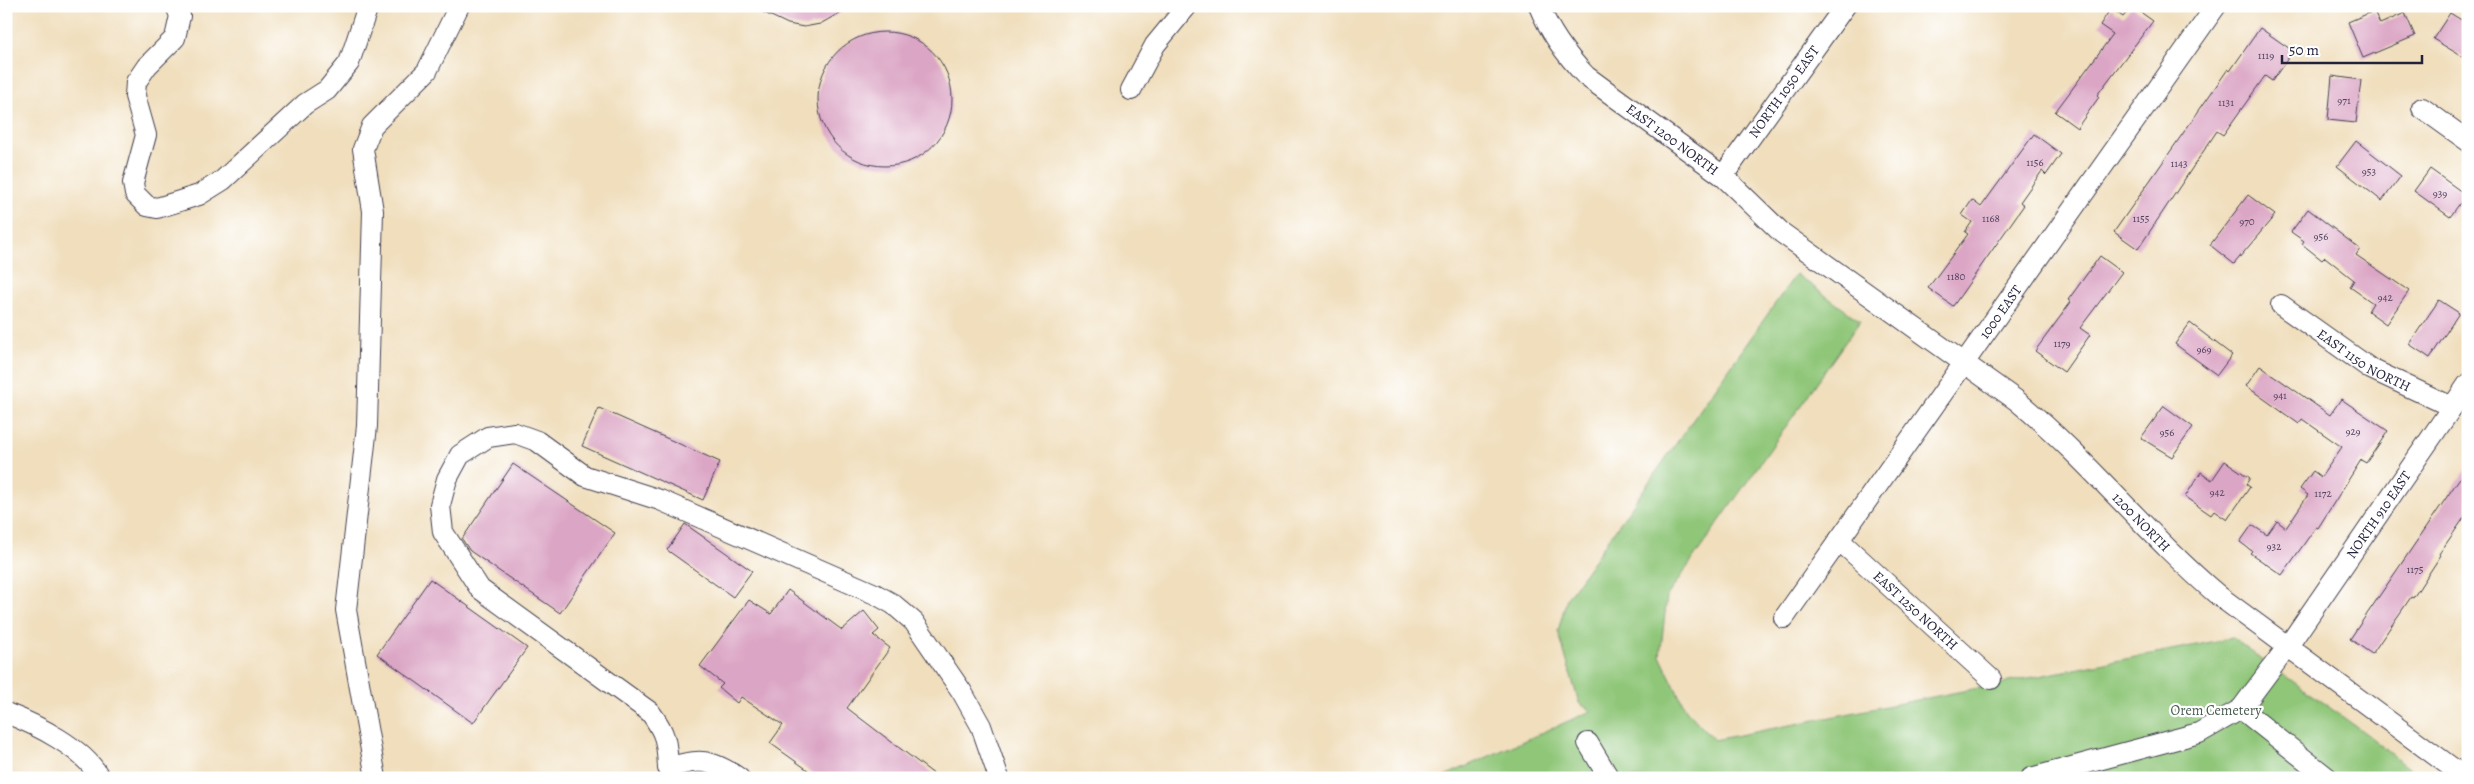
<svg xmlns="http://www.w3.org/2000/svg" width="2474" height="784" font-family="Alegreya,serif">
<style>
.green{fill:#8fc678;stroke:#58745a}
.building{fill:#dba6c5}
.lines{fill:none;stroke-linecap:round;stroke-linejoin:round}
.minor-casing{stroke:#413e4e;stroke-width:22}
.minor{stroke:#fff;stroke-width:20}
.labels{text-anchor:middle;stroke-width:4.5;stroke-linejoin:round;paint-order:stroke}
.number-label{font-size:11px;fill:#50435e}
.street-label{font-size:14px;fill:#22223b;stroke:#fff}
.park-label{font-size:14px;fill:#485b50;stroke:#fff}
</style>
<rect width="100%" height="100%" fill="#fff"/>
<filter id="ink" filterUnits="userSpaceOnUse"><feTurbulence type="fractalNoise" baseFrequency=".02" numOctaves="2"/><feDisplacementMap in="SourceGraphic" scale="10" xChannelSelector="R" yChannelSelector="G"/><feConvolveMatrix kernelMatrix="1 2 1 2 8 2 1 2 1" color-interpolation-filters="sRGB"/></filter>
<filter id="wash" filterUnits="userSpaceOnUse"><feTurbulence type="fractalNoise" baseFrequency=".0096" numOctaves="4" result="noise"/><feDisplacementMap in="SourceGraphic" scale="20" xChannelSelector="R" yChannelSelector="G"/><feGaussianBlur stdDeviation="1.12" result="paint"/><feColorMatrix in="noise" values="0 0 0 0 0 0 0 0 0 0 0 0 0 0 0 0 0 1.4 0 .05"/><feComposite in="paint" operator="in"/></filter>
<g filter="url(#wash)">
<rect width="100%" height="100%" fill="#f0debc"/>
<path class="green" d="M1796,274L1860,321L1667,596L1660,656L1686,710L1714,740L2232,638L2368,735L2421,778H1440L1591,711L1579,703L1558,631L1567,598Z"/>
<g id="blocks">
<path class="building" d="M750,6H852L820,24L804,27L788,24Z
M2132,6L2153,21L2097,95L2099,97L2077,128L2055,112L2113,34L2100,25L2111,8L2123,17Z
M2374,11L2380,24L2405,13L2415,36L2363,58L2348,22Z
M2450,13L2468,24V60L2433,39Z
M2260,28L2293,51L2272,81L2265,76L2223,135L2217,131L2138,249L2114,232L2228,69L2230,71Z
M818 99a67 67 0 1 1 134 0a67 67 0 1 1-134 0Z
M2332,76L2361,80L2356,123L2328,120Z
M2034,134L2061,154L2046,175L2042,171L2020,202L2024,205L1953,306L1928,288L1968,234L1965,232L1972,222L1962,215L1972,200L1981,207Z
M2356,141L2401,176L2382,201L2337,166Z
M2430,169L2466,195L2450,217L2414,191Z
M2248,195L2275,215L2234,264L2210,245Z
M2308,209L2360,249L2356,255L2409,291L2386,324L2368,311L2373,303L2350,287L2354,280L2325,257L2322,260L2302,244L2304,241L2291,232Z
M2100,256L2122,272L2080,328L2090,335L2064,372L2035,351L2071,302L2068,300Z
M2439,300L2459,313L2430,358L2409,344Z
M2190,323L2232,355L2217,375L2175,344Z
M2260,366L2330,415L2341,399L2388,431L2366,463L2361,460L2318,528L2316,527L2282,575L2250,553L2252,551L2240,542L2252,525L2267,535L2277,521L2286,528L2308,495L2300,489L2313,471L2321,477L2342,447L2302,419L2299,424L2246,386Z
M2164,406L2193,427L2172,457L2141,438Z
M599,408L720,462L703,500L582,446Z
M2225,461L2250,478L2246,484L2250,487L2227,520L2214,511L2211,515L2185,497L2201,472L2212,480Z
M513,464L615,533L560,613L470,551L462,539Z
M2468,466V512L2439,554L2441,555L2413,598L2411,597L2372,654L2350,639Z
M685,524L752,571L733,597L667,550Z
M430,579L527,648L473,723L377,654Z
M788,590L842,630L864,611L879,630L873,635L890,648L847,708L939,778H819L770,743L783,725L741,697L737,703L719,688L723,684L700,666L749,600L771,614Z"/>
</g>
</g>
<g filter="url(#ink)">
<use href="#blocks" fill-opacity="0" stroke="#413e4e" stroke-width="1"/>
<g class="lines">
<g class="minor-casing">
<g id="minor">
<path d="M176,6L180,16L175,38L147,66L136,82L135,96L146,135L133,183L135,194L147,206L157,208L199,195L223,180L305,104L327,90L349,63L368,6"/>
<path id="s1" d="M1539,6C1550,33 1566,55 1586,76L1723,176L1782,233L2016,400C2089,460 2147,535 2219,596L2466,778"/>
<path d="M1131,90L1155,45L1187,6"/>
<path d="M2422,108L2468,141"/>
<path id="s2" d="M1723,176L1845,6"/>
<path id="s3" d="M2281,305L2371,369L2452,407"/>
<path id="s4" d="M1839,540L1991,679"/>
<path id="s5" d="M1784,618L2216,6"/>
<path id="s6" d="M2241,709L2288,646L2468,384"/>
<path d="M6,713C37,725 84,748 100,778"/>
<path d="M1588,743L1609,778"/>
<path d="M376,778L346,610L367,426L373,211L363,149L372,126L427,71L459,6"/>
<path d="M739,778C711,759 699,758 668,768C667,743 666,733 650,712L480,589L443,532L440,505L447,479L460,455L488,437L515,433L537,441L585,476L660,500L875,594L893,604L914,622L962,692L981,726L999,778"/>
<path d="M2031,778L2199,733L2241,709L2328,778"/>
</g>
</g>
<use href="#minor" class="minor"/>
</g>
</g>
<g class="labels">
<g class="number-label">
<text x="2266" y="59">1119</text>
<text x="2344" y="104">971</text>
<text x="2226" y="106">1131</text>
<text x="2035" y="166">1156</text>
<text x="2179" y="167">1143</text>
<text x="2369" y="175">953</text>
<text x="2440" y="197">939</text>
<text x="1991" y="222">1168</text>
<text x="2141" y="222">1155</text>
<text x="2247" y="225">970</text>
<text x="2321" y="240">956</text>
<text x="1956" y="280">1180</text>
<text x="2385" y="301">942</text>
<text x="2062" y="347">1179</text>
<text x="2204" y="353">969</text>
<text x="2280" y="399">941</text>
<text x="2353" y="435">929</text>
<text x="2167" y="436">956</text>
<text x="2217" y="496">942</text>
<text x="2323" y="497">1172</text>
<text x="2274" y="550">932</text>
<text x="2415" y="573">1175</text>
</g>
<g class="street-label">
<text dy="5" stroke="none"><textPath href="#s2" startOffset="104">NORTH 1050 EAST</textPath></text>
<text dy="5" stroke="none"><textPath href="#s1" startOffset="192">EAST 1200 NORTH</textPath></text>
<text dy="5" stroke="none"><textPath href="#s5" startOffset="375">1000 EAST</textPath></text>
<text dy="5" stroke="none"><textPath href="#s3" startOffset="100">EAST 1150 NORTH</textPath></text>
<text dy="5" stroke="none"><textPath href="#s6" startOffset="238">NORTH 910 EAST</textPath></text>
<text dy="5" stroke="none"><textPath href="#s1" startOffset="799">1200 NORTH</textPath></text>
<text dy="5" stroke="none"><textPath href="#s4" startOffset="104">EAST 1250 NORTH</textPath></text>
</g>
<g class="park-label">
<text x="2216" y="715">Orem Cemetery</text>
</g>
</g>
<rect width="2474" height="784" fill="none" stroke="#fff" stroke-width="25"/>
<path d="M2282 55v8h140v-8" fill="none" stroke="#22223b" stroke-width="2.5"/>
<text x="2289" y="55" font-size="15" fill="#22223b" stroke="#ffffff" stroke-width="4" paint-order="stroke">50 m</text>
</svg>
